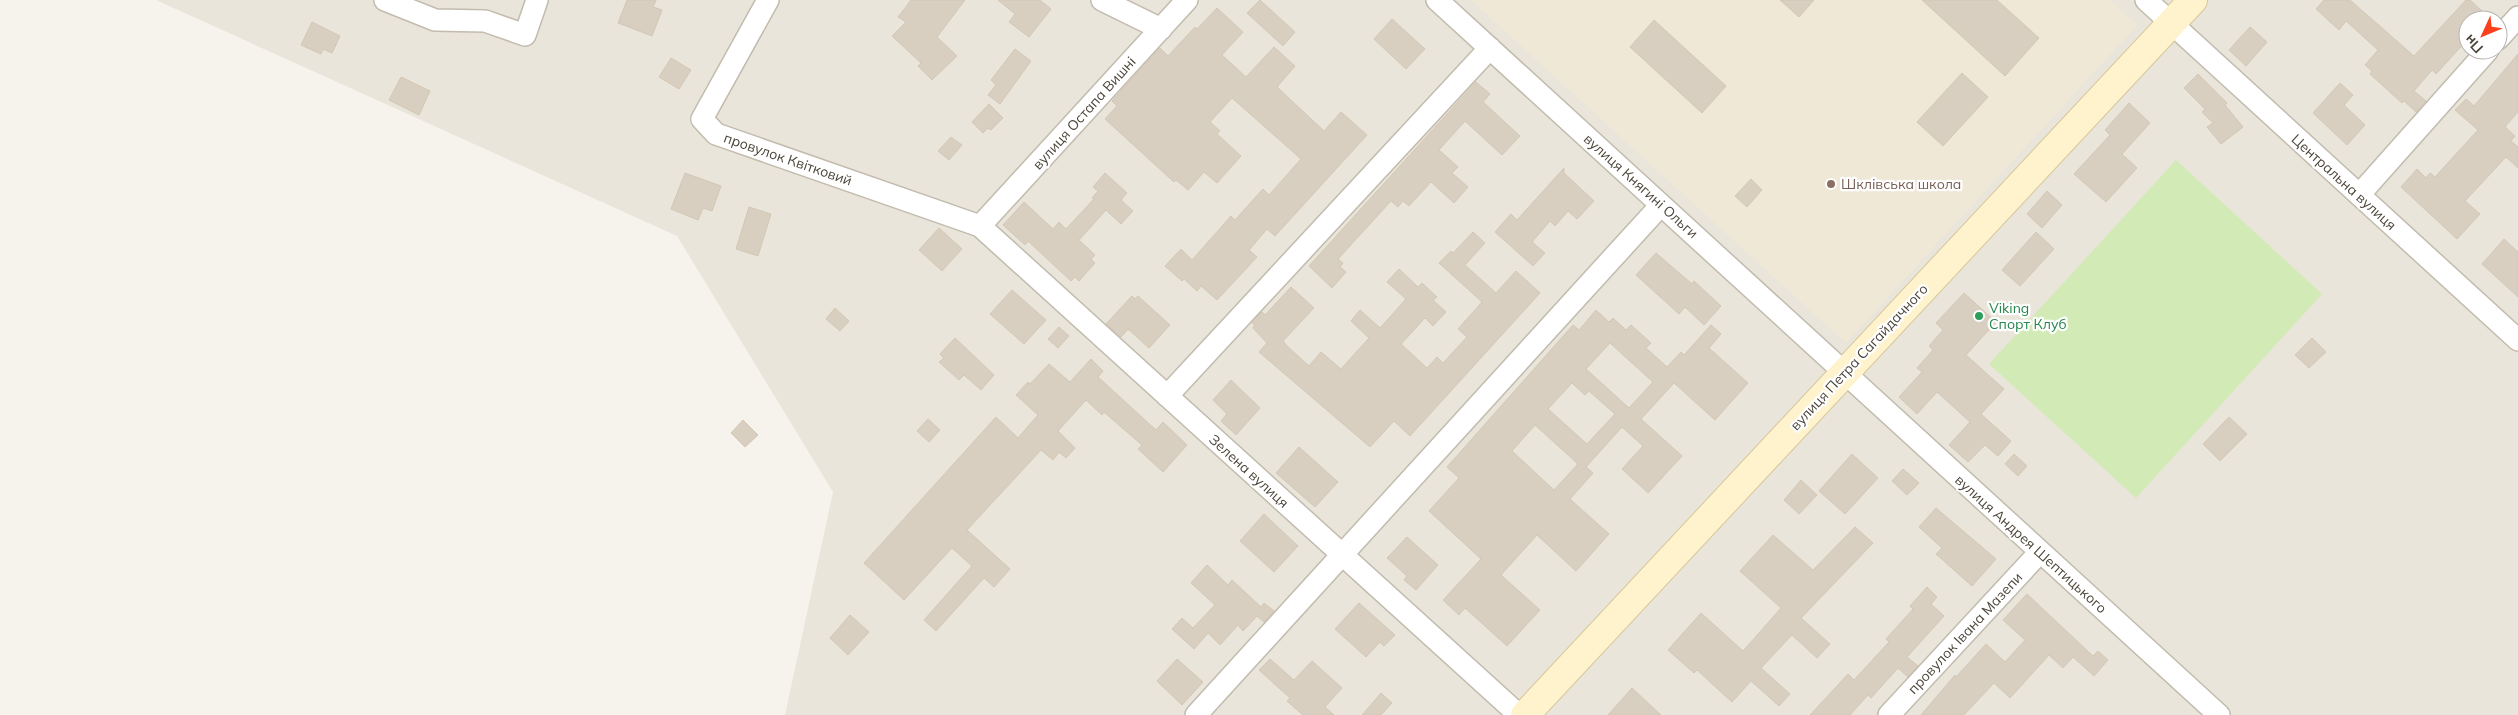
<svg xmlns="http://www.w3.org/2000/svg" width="2518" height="715" font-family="Mulish,sans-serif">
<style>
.residential{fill:#eae5da;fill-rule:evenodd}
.education{fill:#efe8d6}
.green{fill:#d2eab5}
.building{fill:#d8cfc1;stroke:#d3c7b4;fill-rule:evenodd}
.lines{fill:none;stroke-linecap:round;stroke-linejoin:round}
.street-casing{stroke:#c2bbae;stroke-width:24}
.secondary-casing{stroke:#d6c79b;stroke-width:30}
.street{stroke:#fff;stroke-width:21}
.secondary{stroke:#fff3cd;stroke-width:28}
.education-dot{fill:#8d6e63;stroke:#fff;stroke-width:2}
.leisure-dot{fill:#2e9e5b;stroke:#fff;stroke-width:2}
.labels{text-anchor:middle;stroke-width:4.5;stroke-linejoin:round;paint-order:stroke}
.street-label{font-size:14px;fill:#4b4439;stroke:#fff}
.education-label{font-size:14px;fill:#785e54;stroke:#fff;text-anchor:start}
.leisure-label{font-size:14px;fill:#27864d;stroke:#fff;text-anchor:start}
</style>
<rect width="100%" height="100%" fill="#f6f3ec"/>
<path class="residential" d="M156,0H2518V715H785L833,492L677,236ZM2468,20H2498V50H2468Z"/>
<path class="education" d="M1471,0H2110L2137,25L1846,343Z"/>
<path class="green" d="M2176,160L2322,294L2136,498L1989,364Z"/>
<path class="building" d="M627,0H656L653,7L662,10L652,36L618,23Z
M911,0H965L937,37L957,56L932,80L918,66L921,63L892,36L906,22L898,17Z
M998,0H1040L1051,9L1029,37L1009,22L1015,14Z
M1260,0L1295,32L1283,46L1247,13Z
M1780,0H1814L1799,17Z
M1922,0H1997L2039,38L2005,76Z
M2324,0H2350L2414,56L2466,0H2470L2492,20H2468V39L2436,74L2432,70L2414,91L2426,101L2416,112L2404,101L2402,103L2370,74L2372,71L2365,65L2378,50L2346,21L2339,30L2316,9Z
M1217,8L1243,32L1222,55L1246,77L1274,47L1295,66L1277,87L1324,131L1341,112L1367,135L1275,236L1267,229L1249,250L1257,257L1217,300L1201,286L1197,291L1184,279L1182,281L1165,266L1181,249L1192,260L1231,216L1235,220L1263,189L1269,195L1301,159L1232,98L1210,122L1220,131L1217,134L1241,156L1217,183L1204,172L1188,190L1176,180L1174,182L1105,119L1117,106L1112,101L1160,48L1168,56L1195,27L1197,29Z
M1392,19L1425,49L1406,69L1374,39Z
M1654,20L1726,86L1702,113L1630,47Z
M312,22L340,36L332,53L323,49L321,54L301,45Z
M2250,27L2267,42L2246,66L2229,50Z
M1015,49L1031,61L1000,104L988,95L996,85L991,80Z
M2518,54V112L2505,127L2515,136L2511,141L2518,147V168L2506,157L2465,201L2480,214L2457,239L2401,187L2417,169L2426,178L2430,173L2435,177L2478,130L2455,110L2466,99L2474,106Z
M671,58L691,70L679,89L659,77Z
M1962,73L1988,97L1943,146L1917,122Z
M2198,74L2227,103L2225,105L2243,127L2221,144L2207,127L2213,123L2202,112L2205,109L2184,88Z
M401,77L430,91L419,115L389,100Z
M1476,82L1490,94L1483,102L1520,136L1502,155L1465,121L1439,150L1458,167L1452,173L1468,187L1454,203L1431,182L1409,206L1403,201L1398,207L1391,201L1338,259L1343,263L1340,267L1346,272L1332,288L1309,266Z
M2340,83L2353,95L2344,105L2365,125L2347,145L2313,113Z
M2129,103L2150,123L2122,154L2137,168L2106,202L2074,174L2110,135L2105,130Z
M989,104L1003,118L991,130L988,128L983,133L972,122Z
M951,137L962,145L949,160L938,151Z
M1564,168V173L1594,201L1577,219L1568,211L1555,226L1550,221L1532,242L1545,253L1533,266L1495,232L1511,214L1517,220Z
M685,173L721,186L712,211L703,208L698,220L671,209Z
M1105,173L1127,193L1121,200L1133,211L1121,224L1106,210L1079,240L1095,255L1091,259L1095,263L1079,281L1075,277L1071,281L1028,241L1025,245L1003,225L1024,202L1053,229L1059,222L1066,229L1094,199L1092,198L1098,191L1093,187Z
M1751,179L1762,190L1747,207L1735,196Z
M2047,191L2062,205L2042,228L2027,214Z
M749,207L771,214L758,256L736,249Z
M939,228L962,249L942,271L919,250Z
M1473,232L1485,243L1465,265L1496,293L1516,271L1540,293L1410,436L1394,421L1370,447L1259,352L1267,343L1253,328L1255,325L1252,323L1262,312L1265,315L1291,287L1314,308L1283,341L1286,345L1309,366L1321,352L1341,369L1369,338L1351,321L1360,310L1380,328L1406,299L1387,282L1399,269L1418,287L1422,283L1437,297L1433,300L1446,312L1433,326L1425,318L1401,344L1427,368L1437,357L1443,363L1467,337L1458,329L1482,302L1439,263L1451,251L1453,253Z
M2036,232L2054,249L2020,286L2002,270Z
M2504,239L2518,252V297L2482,264Z
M1656,253L1692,284L1694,281L1721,306L1704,325L1685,307L1679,314L1636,275Z
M1012,290L1046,320L1024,344L990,314Z
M1964,293L1996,322L1966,355L2004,389L1981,414L2011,441L1998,456L1985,445L1968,462L1949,445L1970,422L1937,392L1917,414L1899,397L1922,372L1917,368L1933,350L1929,346L1943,330L1936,323Z
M1132,296L1135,299L1138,296L1170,325L1149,348L1128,329L1121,337L1106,324Z
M835,308L849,321L840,331L826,319Z
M1596,310L1609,322L1613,318L1626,330L1631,325L1651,343L1646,348L1667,367L1681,352L1684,355L1711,325L1721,334L1709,348L1748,383L1715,420L1674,383L1641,419L1682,456L1648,493L1622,469L1643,446L1622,427L1586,467L1593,473L1570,499L1609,534L1576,571L1537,535L1501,575L1540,610L1507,646L1465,608L1459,615L1443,600L1481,559L1429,511L1459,478L1447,467L1573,325L1579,330ZM1610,343L1653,382L1629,408L1586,369ZM1572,383L1585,395L1589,391L1615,414L1587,444L1548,409ZM1535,425L1578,464L1554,490L1512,451Z
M1059,327L1069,336L1058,348L1048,339Z
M955,338L994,375L981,390L964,375L959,380L939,362L944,358L940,354Z
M2312,338L2326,352L2309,368L2295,355Z
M1091,359L1103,371L1098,377L1156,430L1163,422L1187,445L1163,472L1138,449L1142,445L1104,412L1102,415L1086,400L1058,431L1075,448L1066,458L1059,452L1053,460L1041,450L967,530L1010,569L994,587L984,578L936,631L924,620L972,566L952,548L904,600L864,563L996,417L1018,438L1038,415L1016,395L1028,382L1030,384L1049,364L1070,382Z
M1231,380L1260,408L1236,435L1221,421L1227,414L1213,400Z
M2229,417L2247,434L2220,461L2203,444Z
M928,419L940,430L929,442L917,431Z
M743,420L758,435L745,447L731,433Z
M1299,447L1338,482L1315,507L1276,473Z
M1852,454L1878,478L1845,514L1819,491Z
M2014,454L2027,466L2018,476L2005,464Z
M1903,469L1919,483L1907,495L1892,481Z
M1801,480L1817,495L1799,514L1784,500Z
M1936,508L1996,559L1972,586L1936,554L1942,548L1919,527Z
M1264,514L1298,546L1274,572L1240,541Z
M1855,527L1873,543L1801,618L1830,644L1817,658L1792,635L1761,668L1790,694L1779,706L1751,681L1732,702L1697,670L1694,673L1668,650L1701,613L1743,651L1781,608L1740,571L1773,535L1813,570Z
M1407,537L1438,565L1416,590L1404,580L1407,576L1387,558Z
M1207,565L1228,585L1232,580L1261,607L1264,603L1274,611L1264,622L1257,616L1243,631L1238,625L1220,645L1208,633L1194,649L1172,629L1182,618L1193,628L1215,605L1191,583Z
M1927,587L1937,597L1931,604L1944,616L1907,657L1918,666L1908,677L1898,668L1871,698L1868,695L1850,715H1810L1848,674L1854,680L1889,642L1886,639L1913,609L1910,606Z
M2027,594L2093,656L2098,651L2108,660L2094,676L2073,657L2063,668L2049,655L2010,698L1994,683L1964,715H1921L1955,675L1956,677L1986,644L2005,662L2025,640L2003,620Z
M1359,603L1395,635L1384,646L1380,642L1366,657L1335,629Z
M850,615L869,632L848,655L830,638Z
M1177,659L1203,682L1182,705L1157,681Z
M1270,659L1294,680L1312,661L1342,688L1325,707L1334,715H1303L1287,701L1290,698L1259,670Z
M1632,688L1661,715H1608Z
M1381,693L1392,703L1381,715H1362Z"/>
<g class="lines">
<g class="street-casing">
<path id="street" d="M385,0L435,20L485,21L525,35L537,0
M768,0L702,119L716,134L980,226L1519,715
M1102,0L1161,29
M1437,0L2219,715
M2146,0L2518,340
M2498,39L2518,17
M2359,195L2488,50
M980,226L1187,0
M1167,396L1490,48
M1196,715L1661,205
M1889,715L2040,552"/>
</g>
<g class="secondary-casing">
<path id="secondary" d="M1525,715L2193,0"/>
</g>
<use href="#street" class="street"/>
<use href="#secondary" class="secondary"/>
</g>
<circle class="education-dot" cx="1831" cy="184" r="5"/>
<circle class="leisure-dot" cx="1979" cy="316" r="5"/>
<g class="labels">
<g class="street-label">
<text transform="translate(1084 113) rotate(-48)" y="5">вулиця Остапа Вишні</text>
<text transform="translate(788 159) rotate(19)" y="5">провулок Квітковий</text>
<text transform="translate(2344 182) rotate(42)" y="5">Центральна вулиця</text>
<text transform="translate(1641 186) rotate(42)" y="5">вулиця Княгині Ольги</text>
<text transform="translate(1859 357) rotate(-47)" y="5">вулиця Петра Сагайдачного</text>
<text transform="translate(1249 471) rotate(42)" y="5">Зелена вулиця</text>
<text transform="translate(2031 544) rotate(42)" y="5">вулиця Андрея Шептицького</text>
<text transform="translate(1965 633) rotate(-47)" y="5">провулок Івана Мазепи</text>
</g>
<g class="education-label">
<text x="1841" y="189">Шклівська школа</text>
</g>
<g class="leisure-label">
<text x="1989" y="313">Viking<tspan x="1989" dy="16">Спорт Клуб</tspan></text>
</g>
</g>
<g transform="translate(2483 35) rotate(226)"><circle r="24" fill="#ffffff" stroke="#b7b4b0"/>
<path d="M0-4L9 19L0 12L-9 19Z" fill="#fc3f1d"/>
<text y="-8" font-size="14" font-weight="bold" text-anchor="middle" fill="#4b4439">Пн</text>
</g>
</svg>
